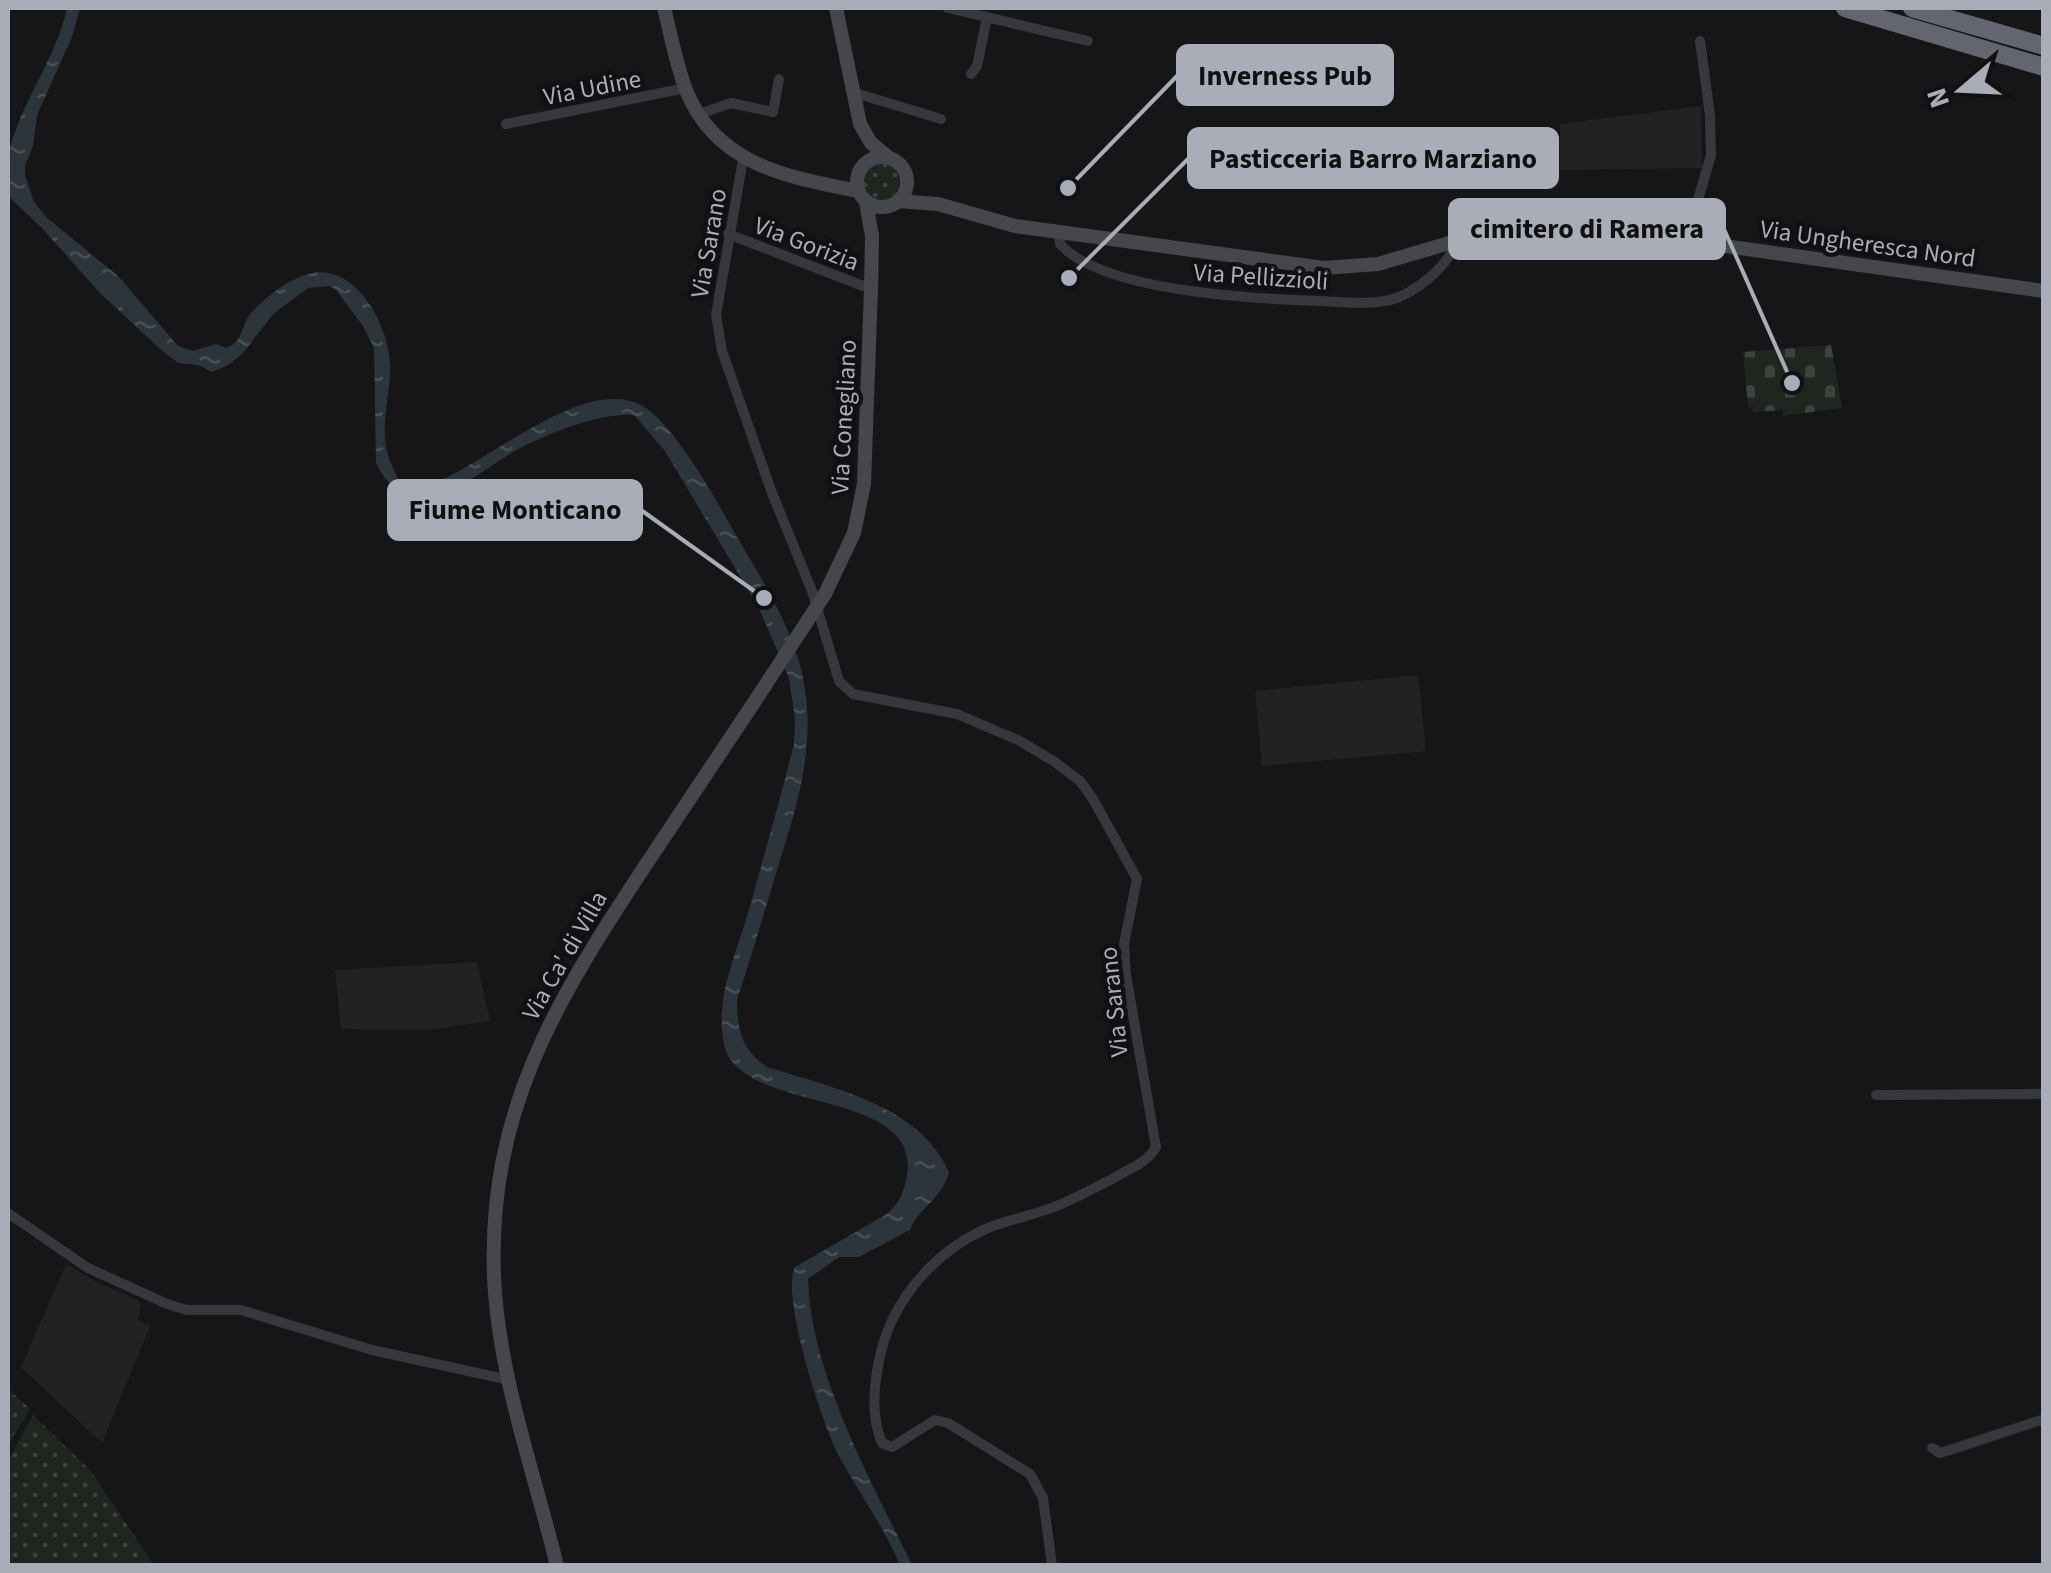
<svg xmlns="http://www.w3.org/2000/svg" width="2051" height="1573" font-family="'Source Sans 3',sans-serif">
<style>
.built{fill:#222225}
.grass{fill:url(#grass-dots)}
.cemetery{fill:url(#cemetery-stones)}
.water{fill:url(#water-ripples)}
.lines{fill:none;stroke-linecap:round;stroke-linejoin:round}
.street{stroke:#37383d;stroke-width:10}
.secondary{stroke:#45474d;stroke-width:14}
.highway{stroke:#63666e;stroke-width:18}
.secondary-bridge{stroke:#45474d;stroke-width:14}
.labels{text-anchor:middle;stroke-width:9;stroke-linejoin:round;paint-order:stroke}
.street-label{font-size:25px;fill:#a8adb8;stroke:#111113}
.leader{fill:none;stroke:#a8adb8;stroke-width:4}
.callout-dot{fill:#a8adb8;stroke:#111113;stroke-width:4}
.callout{fill:#a8adb8;stroke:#a8adb8;stroke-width:4}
.callout-label{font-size:28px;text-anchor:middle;font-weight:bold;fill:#111}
</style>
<defs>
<pattern id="grass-dots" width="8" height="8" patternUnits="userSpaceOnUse" patternTransform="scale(2.5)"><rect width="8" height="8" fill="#1e261f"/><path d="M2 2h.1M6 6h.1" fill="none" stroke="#3c433d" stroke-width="1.8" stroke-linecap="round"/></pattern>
<pattern id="cemetery-stones" width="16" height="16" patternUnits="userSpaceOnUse" patternTransform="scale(2.5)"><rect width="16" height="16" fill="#1e261f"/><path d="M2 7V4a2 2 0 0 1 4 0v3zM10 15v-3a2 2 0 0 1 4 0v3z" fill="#3c433d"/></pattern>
<pattern id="water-ripples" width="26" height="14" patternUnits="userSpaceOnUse" patternTransform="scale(2.5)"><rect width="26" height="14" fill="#2c353c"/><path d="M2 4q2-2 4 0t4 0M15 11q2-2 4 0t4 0" fill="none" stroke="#485056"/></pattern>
</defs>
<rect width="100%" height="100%" fill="#161618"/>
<path class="built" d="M1701,106L1702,168L1560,170V124Z
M1418,675L1426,751L1262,766L1255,691Z
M477,962L490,1021L428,1030L341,1029L335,970Z
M66,1264L99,1283L138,1300L141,1305L138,1320L150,1326L102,1443L21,1367Z"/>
<path class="grass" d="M861 182a19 19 0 1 1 38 0a19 19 0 1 1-38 0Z
M8,1389L30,1409L8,1445Z
M33,1415L90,1470L154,1565H8V1460Z"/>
<path class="cemetery" d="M1831,345L1842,408L1783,416V410L1753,412V407H1748L1743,352Z"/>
<path class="water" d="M67,8H80L72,37L37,115L33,146L25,165V175L34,202L46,217L119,277L178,346L193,351L216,344L226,348C245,341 240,326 251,313C264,299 282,284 300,277C350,254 388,321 390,363C391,388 383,414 385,439C386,455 393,469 400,483C440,514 568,368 641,405C670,420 711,490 727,520C753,565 784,611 799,662C820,734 799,800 777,870C764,913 751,957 737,1000C737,1030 742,1050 767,1067C830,1087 920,1105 949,1172C943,1198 919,1207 910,1230L859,1257H839L808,1279C810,1372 872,1483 912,1565H900C884,1527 860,1494 840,1458C823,1427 780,1296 795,1267L887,1214C900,1202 904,1192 907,1175C920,1093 767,1111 731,1060C719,1044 721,1012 724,993C730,966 740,939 748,913C764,856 780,800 794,744L795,719L789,678L759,608L665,451L634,415C600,412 539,436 510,454C463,482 412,534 376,463L374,348L363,326L336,290L330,286L308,288L273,314L243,353L228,365L212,372L198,365L178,363L160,349L99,292L41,227L8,196C8,184 5,169 8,156C19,104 56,60 67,8Z"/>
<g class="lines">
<path class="street" d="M948,8L1088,41
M971,74L977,66L987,17
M852,92L941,119
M699,114L731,103L773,112L779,79
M506,124L686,88
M743,159L716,315L722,351L772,493L812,591L839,681L853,694L957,714L1020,741L1055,762L1080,781L1093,799L1137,879L1124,944L1126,975L1156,1147C1147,1163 1129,1169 1114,1178C1096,1187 1078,1197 1059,1205C1038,1214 1015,1218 993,1226C939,1247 894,1297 881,1352C874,1381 870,1415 882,1443L892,1447L935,1420L948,1423L1030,1474L1043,1498L1052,1566
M1059,232L1060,244C1103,292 1257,299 1320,301C1342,302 1368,305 1390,300C1414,294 1451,265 1456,240
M728,234L871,289
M1686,241L1711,155L1710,115L1700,41
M1876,1095L2044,1094
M8,1213L88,1268L167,1304L187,1310H241L372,1350L510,1380
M1932,1448L1940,1453L1950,1450L2044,1419"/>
<path class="secondary" d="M664,8C671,35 676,64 686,90C716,165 787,177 858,191
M836,8L860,124L871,143L888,157
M857 182a25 25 0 1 1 50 0a25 25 0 1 1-50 0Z
M898,201L938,204L1015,226L1324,268L1378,264L1507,226L1555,222L2044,291
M825,594L854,533L864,484L871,289L872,236L866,202
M557,1566C534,1471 498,1374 494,1276C488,1111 556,1001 643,869C680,814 716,759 753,704"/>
<path class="highway" d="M1845,8L2044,67
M1912,8L2044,46"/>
<path class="secondary-bridge" d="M753,704L825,594"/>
</g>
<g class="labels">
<g class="street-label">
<text transform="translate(592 87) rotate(-11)" y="9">Via Udine</text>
<text transform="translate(708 243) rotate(-80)" y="9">Via Sarano</text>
<text transform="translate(807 243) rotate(21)" y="9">Via Gorizia</text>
<text transform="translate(1868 243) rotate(8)" y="9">Via Ungheresca Nord</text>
<text transform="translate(1261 276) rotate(4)" y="9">Via Pellizzioli</text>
<text transform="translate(843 417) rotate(-87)" y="9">Via Conegliano</text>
<text transform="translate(564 955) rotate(-60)" y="9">Via Ca' di Villa</text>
<text transform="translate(1113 1002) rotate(-96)" y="9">Via Sarano</text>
</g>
</g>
<path class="leader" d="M1068 188L1178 75M1069 278L1189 158M1792 383L1724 229M764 598L641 510"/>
<g class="callout-dot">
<circle cx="1068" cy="188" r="10"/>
<circle cx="1069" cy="278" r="10"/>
<circle cx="1792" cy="383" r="10"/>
<circle cx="764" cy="598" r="10"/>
</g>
<g class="callout">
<rect x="1178" y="46" width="214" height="58" rx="10"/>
<rect x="1189" y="129" width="368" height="58" rx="10"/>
<rect x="1450" y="200" width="274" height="58" rx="10"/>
<rect x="389" y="481" width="252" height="58" rx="10"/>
</g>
<g class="callout-label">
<text x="1285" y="85">Inverness Pub</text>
<text x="1373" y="168">Pasticceria Barro Marziano</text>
<text x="1587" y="238">cimitero di Ramera</text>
<text x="515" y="519">Fiume Monticano</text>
</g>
<rect width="2051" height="1573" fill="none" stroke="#a8adb8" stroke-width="20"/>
<g transform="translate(1961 90) rotate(251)" stroke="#111113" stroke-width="8" paint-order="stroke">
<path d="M0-8L18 38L0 25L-18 38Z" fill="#a8adb8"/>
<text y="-15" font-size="28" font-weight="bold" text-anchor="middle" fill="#a8adb8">N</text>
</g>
</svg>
